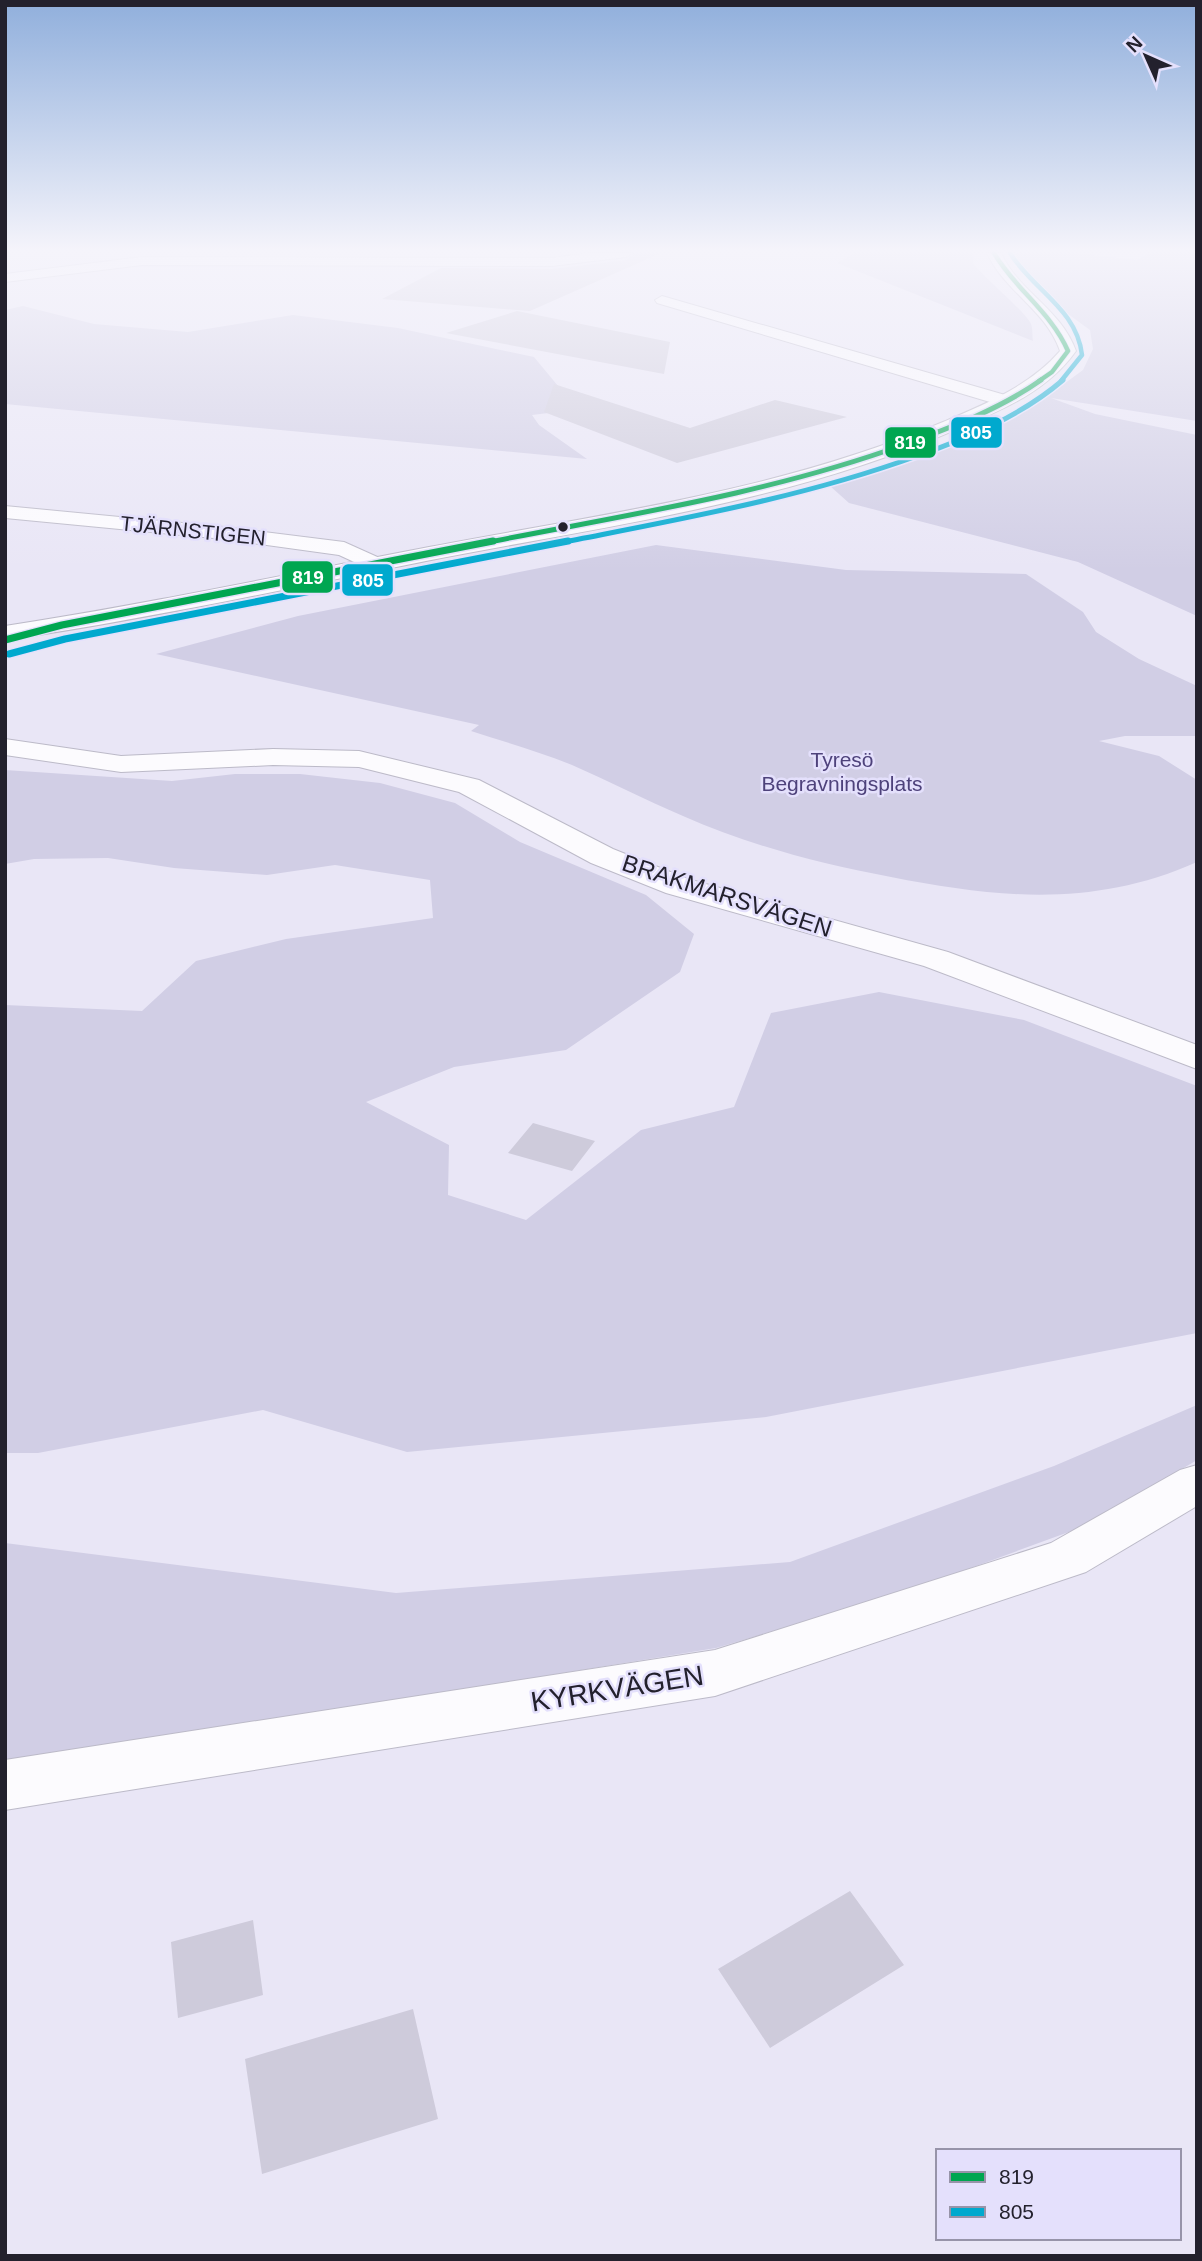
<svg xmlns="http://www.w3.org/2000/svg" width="1202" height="2261" font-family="Helvetica,sans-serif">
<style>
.green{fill:#d1cee5}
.building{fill:#cecbdb}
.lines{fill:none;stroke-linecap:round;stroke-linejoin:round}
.minor-casing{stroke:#bcbac8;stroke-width:2}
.major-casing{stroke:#bcbac8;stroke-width:2}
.minor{fill:#fcfbfe;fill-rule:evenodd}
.major{fill:#fcfbfe;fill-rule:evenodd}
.bus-1-far2-casing{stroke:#e4e0fc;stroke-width:6}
.bus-1-far1-casing{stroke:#e4e0fc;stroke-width:8}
.bus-1-casing{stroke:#e4e0fc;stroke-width:10}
.bus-2-far2-casing{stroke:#e4e0fc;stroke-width:6}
.bus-2-far1-casing{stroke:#e4e0fc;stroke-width:8}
.bus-2-casing{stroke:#e4e0fc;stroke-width:10}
.bus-1-far2{stroke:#00a651;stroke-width:4.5}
.bus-1-far1{stroke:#00a651;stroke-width:5}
.bus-1{stroke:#00a651;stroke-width:7}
.bus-2-far2{stroke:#00a9ce;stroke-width:4.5}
.bus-2-far1{stroke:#00a9ce;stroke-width:5}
.bus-2{stroke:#00a9ce;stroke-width:7}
.bus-dot{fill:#23212d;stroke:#e4e0fc;stroke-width:2.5}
.labels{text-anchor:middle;stroke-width:5;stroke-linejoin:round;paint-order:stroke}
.far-street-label{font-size:21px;fill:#23212d;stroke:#e4e0fc}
.far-park-label{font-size:21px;fill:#4e427b;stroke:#e4e0fc}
.street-label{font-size:24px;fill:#23212d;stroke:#e4e0fc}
.near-street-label{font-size:28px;fill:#23212d;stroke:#e4e0fc}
.line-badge{stroke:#e4e0fc;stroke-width:2.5}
.badge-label{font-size:19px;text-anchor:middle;font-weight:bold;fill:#fff}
</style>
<rect width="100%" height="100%" fill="#e9e6f6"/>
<path class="green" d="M854,253H974L973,263C985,279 1026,312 1031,324C1033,329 1032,336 1033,341L837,263Z
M1017,253H1076L1137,260L1150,253H1197V421L1051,398L1095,414L1197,435V616L1078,562L849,503L830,486L968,435L1046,397L1083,370L1093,349L1090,330C1062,309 1031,291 1014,259Z
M23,306L94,324L188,332L293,315L398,328L534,357L563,392L589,408L532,415L539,425L587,459L5,404V310Z
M656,545L846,570L1026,574L1083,612L1096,632L1139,659L1197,686V736H1125L1099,741L1159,756L1197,780V862C1094,908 998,898 891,877C820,864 749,845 683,816C645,800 609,781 572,765C540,752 505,742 471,731L479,725L156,654L298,616Z
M5,770L172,781L235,774H300L380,783L455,803L520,842L646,895L694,934L680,972L566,1050L454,1067L366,1102L449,1145L448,1195L526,1220L641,1130L734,1107L771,1013L879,992L1024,1020L1197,1086V1333L766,1417L407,1452L263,1410L38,1453H5V1005L142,1011L196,961L286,939L433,918L430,880L335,865L267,875L174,868L108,858L34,859L5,864Z
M1197,1405V1460L1088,1525L905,1592L716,1648L147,1741L5,1760V1543L396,1593L790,1562L1054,1466Z"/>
<path class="building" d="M636,253H661L530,311L382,299L441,268L552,269L626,260Z
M517,311L670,342L664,374L446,333Z
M554,384L690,428L775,400L847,417L677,463L544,412Z
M533,1123L595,1141L572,1171L508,1153Z
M850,1891L904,1965L770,2048L718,1969Z
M253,1920L263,1995L178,2018L171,1942Z
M413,2009L438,2119L262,2174L245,2059Z"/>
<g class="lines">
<g class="minor-casing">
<path id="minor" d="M590,253H633L626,257L552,266L142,265L5,282V274L142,257L552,258Z
M662,296L1012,397L1015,401L1006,406L1000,405L657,303L655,300Z
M5,506L224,527L344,542L384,560L387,565L376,572L339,555L224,539L5,518Z
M5,739L121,756L273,749L359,751L479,780L613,849L688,879L948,952L1197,1045V1069L924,966L666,893L591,863L459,792L359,767L273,765L121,772L5,755Z
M1197,1465V1506L1086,1572L715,1696L5,1810V1760L715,1650L1051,1543L1180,1470Z"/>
</g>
<g class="major-casing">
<path id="major" d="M987,253H1001C1019,292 1061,309 1076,351C1047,392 1000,411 955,430C787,503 605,526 426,561C286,589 147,619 5,640V626C148,604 288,574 429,547C603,514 779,491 943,422C985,404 1030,386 1060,351C1046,310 1005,292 987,253Z"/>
</g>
<use href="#minor" class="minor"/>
<use href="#major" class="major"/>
<g class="bus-1-far2-casing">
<path id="bus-1-far2" d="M994,253C1015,289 1051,312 1068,351L1052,372L1039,381"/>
</g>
<g class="bus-1-far1-casing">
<path id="bus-1-far1" d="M484,543C625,515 767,494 903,445C950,428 1000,409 1041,380"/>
</g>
<g class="bus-1-casing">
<path id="bus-1" d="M5,640L62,625L493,541"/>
</g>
<g class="bus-2-far2-casing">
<path id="bus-2-far2" d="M1010,253C1033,290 1077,309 1082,355L1061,381"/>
</g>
<g class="bus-2-far1-casing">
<path id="bus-2-far1" d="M559,543C680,519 801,498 917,456C968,438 1021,416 1063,380"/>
</g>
<g class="bus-2-casing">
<path id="bus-2" d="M9,654L65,639L568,541"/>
</g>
<use href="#bus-1-far2" class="bus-1-far2"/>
<use href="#bus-1-far1" class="bus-1-far1"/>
<use href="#bus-1" class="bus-1"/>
<use href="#bus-2-far2" class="bus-2-far2"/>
<use href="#bus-2-far1" class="bus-2-far1"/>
<use href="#bus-2" class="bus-2"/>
</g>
<linearGradient id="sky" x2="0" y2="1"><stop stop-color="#90afdc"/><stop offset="0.44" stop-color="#f5f4fb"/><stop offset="1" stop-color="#f5f4fb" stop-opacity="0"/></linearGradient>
<rect width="1202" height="570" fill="url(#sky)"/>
<circle class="bus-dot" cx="563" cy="527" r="6"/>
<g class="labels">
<g class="far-street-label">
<text transform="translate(193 531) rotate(6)" y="7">TJÄRNSTIGEN</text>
</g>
<g class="far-park-label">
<text x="842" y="767">Tyresö<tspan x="842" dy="24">Begravningsplats</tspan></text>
</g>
<g class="street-label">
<text transform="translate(727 896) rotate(18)" y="8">BRAKMARSVÄGEN</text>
</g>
<g class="near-street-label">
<text transform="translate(617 1688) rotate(-9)" y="10">KYRKVÄGEN</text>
</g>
</g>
<g class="line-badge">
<rect x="950" y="416" width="53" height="33" rx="7" fill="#00a9ce"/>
<rect x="884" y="426" width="53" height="33" rx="7" fill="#00a651"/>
<rect x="281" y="560" width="53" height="34" rx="7" fill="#00a651"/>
<rect x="341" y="563" width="53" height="34" rx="7" fill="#00a9ce"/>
</g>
<g class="badge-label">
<text x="976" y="439">805</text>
<text x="910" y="449">819</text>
<text x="308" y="584">819</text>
<text x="368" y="587">805</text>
</g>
<rect width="1202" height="2261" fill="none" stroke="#23212d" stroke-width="14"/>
<rect x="936" y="2149" width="245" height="91" fill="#e4e0fc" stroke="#9794a9" stroke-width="2"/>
<rect x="950" y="2172" width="35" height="10" fill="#00a651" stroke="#9794a9" stroke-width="2"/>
<text x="999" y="2184" font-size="21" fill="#23212d">819</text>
<rect x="950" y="2207" width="35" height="10" fill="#00a9ce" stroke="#9794a9" stroke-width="2"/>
<text x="999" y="2219" font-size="21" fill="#23212d">805</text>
<g transform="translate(1146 56) rotate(315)" stroke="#e4e0fc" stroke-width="5" paint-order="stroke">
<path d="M0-5L12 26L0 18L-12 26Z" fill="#23212d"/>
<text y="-10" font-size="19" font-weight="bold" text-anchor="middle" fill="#23212d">N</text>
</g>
</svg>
